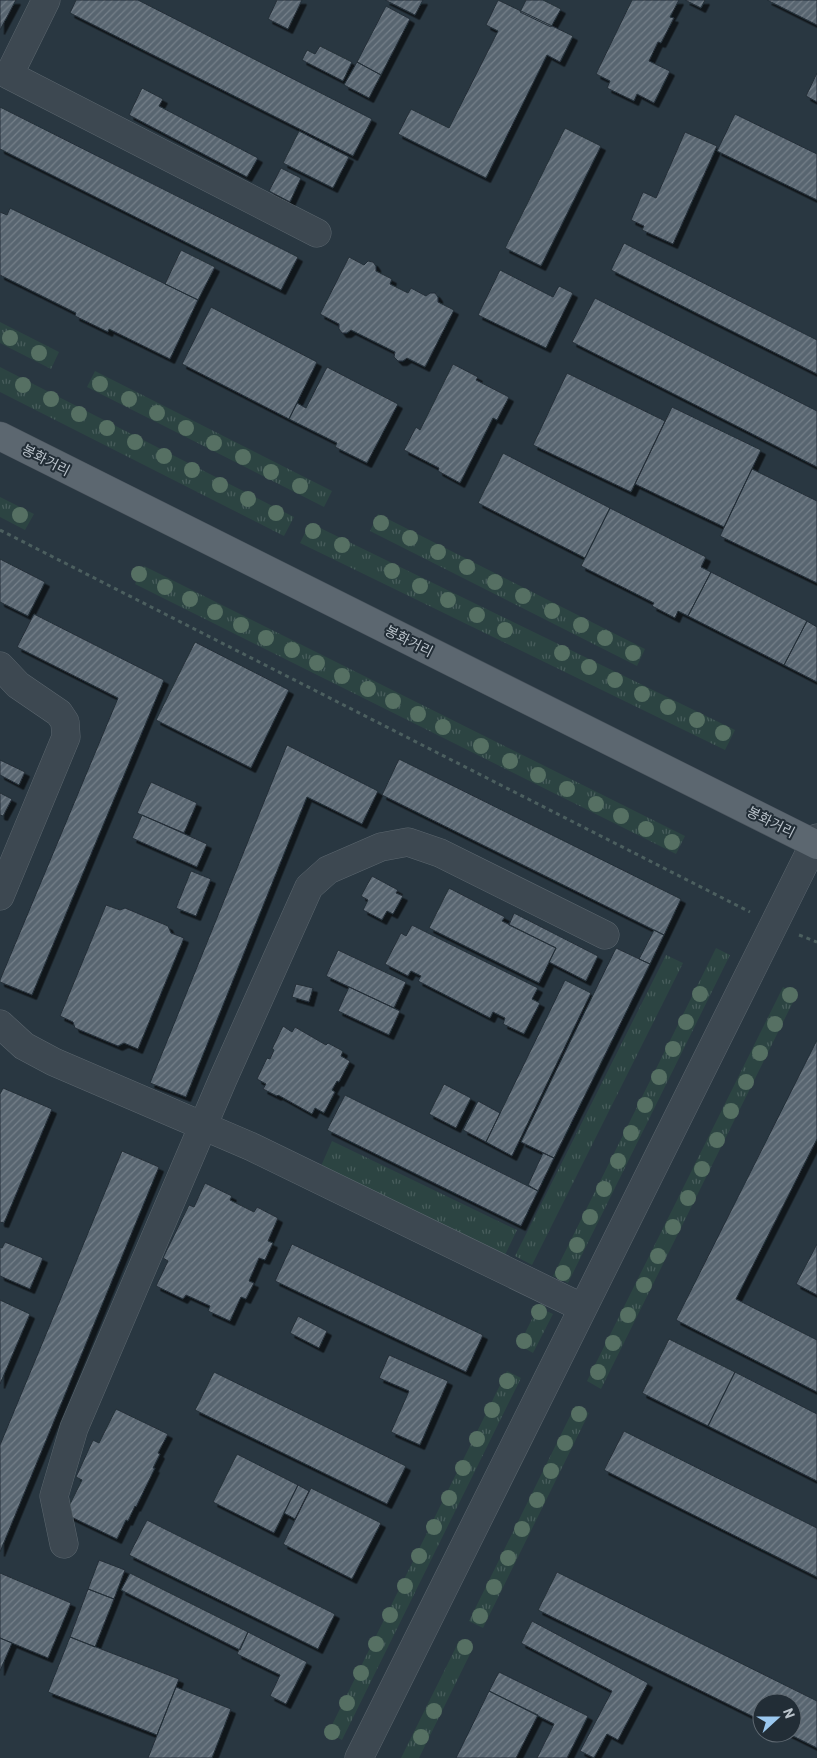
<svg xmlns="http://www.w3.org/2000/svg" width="817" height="1758" font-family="Barlow,'Noto Sans KR',sans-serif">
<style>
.grass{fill:url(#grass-tufts)}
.building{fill:url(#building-hatch);stroke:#242f38;filter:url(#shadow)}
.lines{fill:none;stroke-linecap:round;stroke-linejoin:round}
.minor-casing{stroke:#5b666e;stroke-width:29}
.major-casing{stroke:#4a545d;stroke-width:29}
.path{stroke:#4c5f5f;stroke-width:3;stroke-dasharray:4 4;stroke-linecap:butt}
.minor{stroke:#3d4851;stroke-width:28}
.major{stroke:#5c6770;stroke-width:28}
.tree{fill:#567063}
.labels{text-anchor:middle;stroke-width:4;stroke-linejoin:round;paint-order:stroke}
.street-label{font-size:14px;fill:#bac3cb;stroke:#222d36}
</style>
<defs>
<pattern id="grass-tufts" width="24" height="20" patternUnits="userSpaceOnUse" patternTransform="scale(1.25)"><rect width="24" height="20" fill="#2c4442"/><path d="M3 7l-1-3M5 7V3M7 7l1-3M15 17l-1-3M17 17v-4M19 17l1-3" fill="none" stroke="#485d5c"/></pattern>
<pattern id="building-hatch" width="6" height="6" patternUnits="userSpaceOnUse" patternTransform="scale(1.25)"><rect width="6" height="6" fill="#586570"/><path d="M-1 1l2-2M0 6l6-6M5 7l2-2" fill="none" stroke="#758089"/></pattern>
<filter id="shadow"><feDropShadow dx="4.5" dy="4.5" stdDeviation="0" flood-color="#0009"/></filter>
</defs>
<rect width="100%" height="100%" fill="#293741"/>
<path class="grass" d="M0,322L59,352L51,369L0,343Z
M0,367L294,517L284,536L0,392Z
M95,371L332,491L324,507L87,387Z
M0,497L34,514L25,530L0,517Z
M378,514L645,649L637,666L370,531Z
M310,523L735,730L725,750L300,543Z
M144,566L685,836L676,854L135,584Z
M716,948L730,955L568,1283L553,1276Z
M666,955L683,963L532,1265L515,1256Z
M783,987L797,994L601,1389L587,1381Z
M332,1141L517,1230L505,1255L321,1166Z
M538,1307L553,1314L533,1353L519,1345Z
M507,1371L521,1378L342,1740L328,1733Z
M575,1406L589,1413L483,1628L469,1621Z
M459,1641L473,1648L419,1758H401Z"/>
<path class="building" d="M0,0H16L0,30Z
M76,0H138L372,119L353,156L70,13Z
M277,0H302L288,29L268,19Z
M385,0H423L415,15Z
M498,0L573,36L560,62L547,55L486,178L398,134L411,109L449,128L498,31L486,25Z
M526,0H543L561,9L551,27L520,12Z
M632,0H679L670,17L674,18L661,43L658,42L649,61L670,71L654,103L637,94L634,101L607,88L610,81L596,74Z
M685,0H705L701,8Z
M767,0H817V25Z
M386,6L410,19L381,75L357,62Z
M320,46L352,62L343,81L302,60L307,50L315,54Z
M357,62L381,75L369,98L344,85Z
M817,73V102L806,96Z
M142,88L163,99L159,106L258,158L247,177L129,115Z
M0,107L298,257L281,290L0,149Z
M735,114L817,154V200L717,151Z
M565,128L601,146L541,266L505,248Z
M299,131L349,157L333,188L283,163Z
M685,132L717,146L673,244L642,230L644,226L631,220L643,192L656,198Z
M281,168L301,178L290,202L269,191Z
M10,208L198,300L170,359L109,329L108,332L75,316L76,313L0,275V212L7,215Z
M624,243L817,340V374L611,270Z
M181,250L215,267L198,300L165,284Z
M349,257L364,265L368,261L373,262L376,266V271L392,279L390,284L408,293L411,288L426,296L430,293H435L438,297V302L454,310L425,367L407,358L403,361H398L394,357L395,352L351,330L347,333H342L339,329V324L320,314Z
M500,270L553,297L559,286L573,293L546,348L478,315Z
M595,298L817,411V467L572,342Z
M211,307L317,362L289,419L182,364Z
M453,364L478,377L476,380L509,397L497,420L493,418L460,483L438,471L439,468L404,450L416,427L420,430Z
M327,367L398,404L367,463L335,447L337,443L289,419L297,403L306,408Z
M567,373L665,421L631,492L533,445Z
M672,407L761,450L724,527L635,484Z
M503,453L610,508L585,558L478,503Z
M752,469L817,501V583L720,536Z
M610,508L706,557L701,567L711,572L688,616L678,611L675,618L652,606L654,603L581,566Z
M0,559L45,582L28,616L0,602Z
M711,572L807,621L784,665L688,616Z
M34,614L164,680L32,995L0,982V980L118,698L17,647Z
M807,621L817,627V682L784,665Z
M195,642L289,690L251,768L156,720Z
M287,745L378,791L362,824L307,797L186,1097L150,1083Z
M399,759L681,899L664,935L382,795Z
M0,760L25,772L19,785L0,775Z
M151,782L197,803L184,833L137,813Z
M0,793L12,799L3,816L0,815Z
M142,815L207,844L197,867L132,838Z
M191,871L211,879L196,916L176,908Z
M372,876L398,890L396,893L403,896L393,914L387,911L382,920L363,910L368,900L361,896Z
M449,888L505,917L502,921L556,948L539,983L429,928Z
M106,905L120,910L125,908L168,926L171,933L184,938L138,1049L124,1043L118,1046L75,1028L73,1022L60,1016Z
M514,913L598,956L586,981L549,962L556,948L509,925Z
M412,925L538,988L532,999L540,1003L524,1034L503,1024L505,1018L493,1012L490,1018L418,981L421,976L411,971L408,976L385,964L401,933L406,936Z
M654,930L664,935L650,964L639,959Z
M616,948L650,964L554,1158L521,1142Z
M338,950L406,982L394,1008L326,976Z
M565,980L591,993L512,1156L486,1142Z
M296,984L313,988L309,1002L292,997Z
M349,987L400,1011L389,1035L338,1011Z
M283,1026L292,1032L295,1027L326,1045L328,1043L343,1051L341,1056L350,1061L339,1082L337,1081L332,1090L335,1092L324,1113L315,1108L312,1114L278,1095L277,1096L263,1089L266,1084L257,1079L267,1058L270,1059L274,1050L272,1049Z
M817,1040V1139L736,1299L817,1340V1392L676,1320Z
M444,1084L471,1098L456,1128L429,1114Z
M3,1088L52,1109L4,1223L0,1222V1094Z
M345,1095L538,1191L521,1226L327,1130Z
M478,1101L500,1113L486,1142L463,1130Z
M122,1151L159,1167L0,1552V1445Z
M543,1153L554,1158L538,1191L528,1185Z
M205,1183L232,1196L230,1200L254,1212L257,1207L278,1218L268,1241L273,1243L265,1260L259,1258L249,1281L254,1283L246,1299L241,1297L230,1321L208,1311L210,1306L186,1295L183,1299L156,1286L168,1261L163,1258L189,1205L194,1207Z
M5,1242L43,1258L30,1289L0,1276V1247L2,1248Z
M292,1244L483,1335L466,1372L275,1281Z
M817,1244V1295L796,1284Z
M0,1300L30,1314L0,1384Z
M298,1316L327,1331L319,1348L290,1333Z
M669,1339L735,1372L708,1426L642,1393Z
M389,1355L448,1381L420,1445L391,1432L409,1391L379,1378Z
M214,1372L406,1466L387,1504L195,1410Z
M735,1372L817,1414V1481L708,1426Z
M116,1409L168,1434L158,1453L160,1454L153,1468H155L136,1507L135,1506L128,1521L126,1520L117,1539L65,1514L82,1480L76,1477L93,1440L99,1443Z
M624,1431L817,1528V1577L604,1470Z
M237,1454L298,1485L274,1533L213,1502Z
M298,1485L309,1491L295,1519L284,1513Z
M311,1488L381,1523L352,1579L283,1544Z
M147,1520L335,1614L318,1649L129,1555Z
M99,1560L125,1570L114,1599L88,1589Z
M557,1572L817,1701V1748L787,1733H792V1703H762V1721L538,1610Z
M0,1573L71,1603L48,1658L0,1638Z
M130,1573L248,1632L240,1650L121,1590Z
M88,1589L114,1599L95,1647L70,1637Z
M532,1621L648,1683L618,1740L607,1734L594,1758L580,1751L612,1691L521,1643Z
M248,1632L307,1662L286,1704L270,1696L280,1675L237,1654Z
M70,1637L179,1679L157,1735L48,1692Z
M0,1638L12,1643L0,1671Z
M499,1672L588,1716L567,1758H537L554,1724L489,1691Z
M176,1687L231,1709L212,1758H148Z
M489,1691L538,1715L516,1758H456Z"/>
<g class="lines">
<g class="minor-casing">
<path id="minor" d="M46,0L9,75L317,233
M0,666L18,685L59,713L65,722L66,737L0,896
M0,1024L24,1046L54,1062L252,1147L583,1308
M64,1544L54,1496L74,1428L223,1079L309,887L328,870L381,847L408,842L440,853L605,935
M359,1758L817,838"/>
</g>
<g class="major-casing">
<path id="major" d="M0,436L817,845"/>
</g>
<path class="path" d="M0,530L750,912
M799,935L817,942"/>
<use href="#minor" class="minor"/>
<use href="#major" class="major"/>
</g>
<g class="tree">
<circle cx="10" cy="338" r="8"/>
<circle cx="39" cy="353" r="8"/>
<circle cx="100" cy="384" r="8"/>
<circle cx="23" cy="385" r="8"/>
<circle cx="51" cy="399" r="8"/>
<circle cx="129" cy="399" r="8"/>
<circle cx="157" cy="413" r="8"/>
<circle cx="79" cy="414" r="8"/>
<circle cx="107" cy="428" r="8"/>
<circle cx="186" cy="428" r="8"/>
<circle cx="135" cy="442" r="8"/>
<circle cx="214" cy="443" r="8"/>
<circle cx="164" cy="456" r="8"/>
<circle cx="243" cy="457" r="8"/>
<circle cx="192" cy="470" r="8"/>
<circle cx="271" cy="472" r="8"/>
<circle cx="220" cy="485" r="8"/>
<circle cx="300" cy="486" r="8"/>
<circle cx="248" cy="499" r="8"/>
<circle cx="276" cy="513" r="8"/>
<circle cx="20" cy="515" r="8"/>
<circle cx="381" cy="523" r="8"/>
<circle cx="313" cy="531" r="8"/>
<circle cx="410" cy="538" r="8"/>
<circle cx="342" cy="545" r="8"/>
<circle cx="438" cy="552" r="8"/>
<circle cx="467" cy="567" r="8"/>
<circle cx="392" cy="571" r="8"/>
<circle cx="139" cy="574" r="8"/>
<circle cx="495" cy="582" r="8"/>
<circle cx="420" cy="586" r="8"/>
<circle cx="165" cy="587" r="8"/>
<circle cx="523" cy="596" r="8"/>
<circle cx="190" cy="599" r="8"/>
<circle cx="448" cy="600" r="8"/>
<circle cx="552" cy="611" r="8"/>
<circle cx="215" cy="612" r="8"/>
<circle cx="477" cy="615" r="8"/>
<circle cx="241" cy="625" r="8"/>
<circle cx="581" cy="625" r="8"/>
<circle cx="505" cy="630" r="8"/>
<circle cx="266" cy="638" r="8"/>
<circle cx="605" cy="638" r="8"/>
<circle cx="292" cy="650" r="8"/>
<circle cx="562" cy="653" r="8"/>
<circle cx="633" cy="653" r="8"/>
<circle cx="317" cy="663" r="8"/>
<circle cx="589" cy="667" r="8"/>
<circle cx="342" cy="676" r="8"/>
<circle cx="615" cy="680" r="8"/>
<circle cx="368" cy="689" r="8"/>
<circle cx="642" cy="694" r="8"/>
<circle cx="393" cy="701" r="8"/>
<circle cx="668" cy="707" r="8"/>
<circle cx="418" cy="714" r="8"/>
<circle cx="697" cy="720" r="8"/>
<circle cx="443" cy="727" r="8"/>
<circle cx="723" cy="733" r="8"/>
<circle cx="481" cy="746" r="8"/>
<circle cx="510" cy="761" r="8"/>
<circle cx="538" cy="775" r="8"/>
<circle cx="567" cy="789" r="8"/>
<circle cx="596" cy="804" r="8"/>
<circle cx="621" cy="816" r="8"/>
<circle cx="646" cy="829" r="8"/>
<circle cx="672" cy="842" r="8"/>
<circle cx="700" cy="994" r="8"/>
<circle cx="790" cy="995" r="8"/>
<circle cx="686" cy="1022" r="8"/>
<circle cx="775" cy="1024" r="8"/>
<circle cx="673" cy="1049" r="8"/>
<circle cx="760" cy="1053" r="8"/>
<circle cx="659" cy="1077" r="8"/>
<circle cx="746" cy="1082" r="8"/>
<circle cx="645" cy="1105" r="8"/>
<circle cx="731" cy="1111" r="8"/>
<circle cx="631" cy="1133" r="8"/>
<circle cx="717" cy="1140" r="8"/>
<circle cx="618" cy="1161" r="8"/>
<circle cx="702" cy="1169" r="8"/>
<circle cx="604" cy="1189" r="8"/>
<circle cx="688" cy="1198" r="8"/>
<circle cx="590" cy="1217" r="8"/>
<circle cx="673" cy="1227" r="8"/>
<circle cx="577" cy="1245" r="8"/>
<circle cx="658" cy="1256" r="8"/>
<circle cx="563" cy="1273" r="8"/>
<circle cx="644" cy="1285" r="8"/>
<circle cx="539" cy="1312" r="8"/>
<circle cx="628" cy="1315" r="8"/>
<circle cx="524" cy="1341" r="8"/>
<circle cx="613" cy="1343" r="8"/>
<circle cx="598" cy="1372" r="8"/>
<circle cx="507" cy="1381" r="8"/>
<circle cx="492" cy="1410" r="8"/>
<circle cx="579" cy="1414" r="8"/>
<circle cx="477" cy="1439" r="8"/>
<circle cx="565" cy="1443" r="8"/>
<circle cx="463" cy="1468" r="8"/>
<circle cx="551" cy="1471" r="8"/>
<circle cx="449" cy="1498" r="8"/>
<circle cx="537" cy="1500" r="8"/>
<circle cx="434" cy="1527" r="8"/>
<circle cx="522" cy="1529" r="8"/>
<circle cx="419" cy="1556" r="8"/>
<circle cx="508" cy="1558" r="8"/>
<circle cx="405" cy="1586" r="8"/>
<circle cx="494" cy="1587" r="8"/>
<circle cx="390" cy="1615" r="8"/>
<circle cx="480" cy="1616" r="8"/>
<circle cx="376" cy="1644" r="8"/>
<circle cx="465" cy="1647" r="8"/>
<circle cx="361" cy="1673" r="8"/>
<circle cx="347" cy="1703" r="8"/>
<circle cx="434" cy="1711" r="8"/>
<circle cx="332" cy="1732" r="8"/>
<circle cx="421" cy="1737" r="8"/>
</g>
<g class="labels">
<g class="street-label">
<text transform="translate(46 460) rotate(27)" y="5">봉화거리</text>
<text transform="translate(409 641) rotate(27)" y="5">봉화거리</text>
<text transform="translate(771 822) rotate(27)" y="5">봉화거리</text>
</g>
</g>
<g transform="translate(777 1718) rotate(69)"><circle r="24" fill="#222d36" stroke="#5f6972"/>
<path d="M0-4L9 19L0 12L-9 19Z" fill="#9bc8ef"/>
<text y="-8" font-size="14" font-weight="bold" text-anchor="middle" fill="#bac3cb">N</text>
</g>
</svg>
